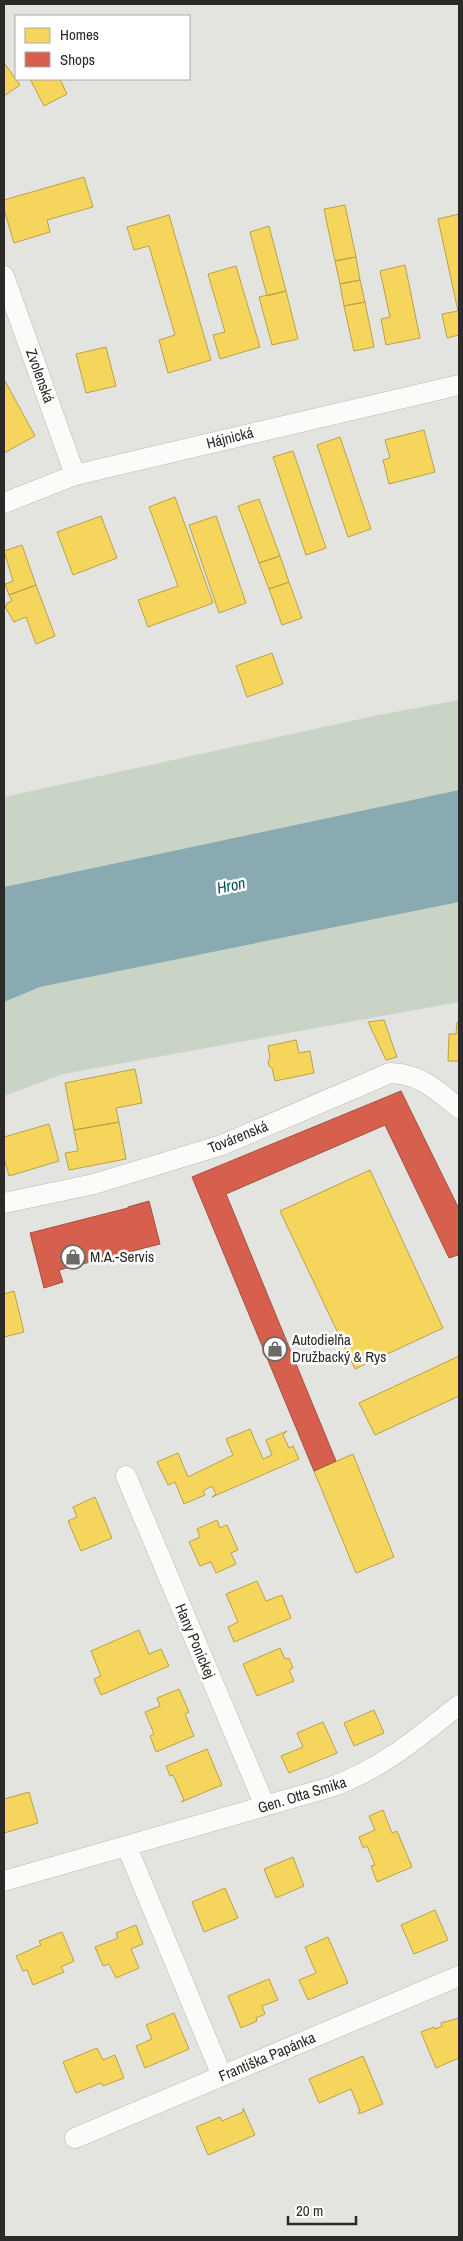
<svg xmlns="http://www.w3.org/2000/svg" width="463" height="2241" font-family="'Archivo Narrow',sans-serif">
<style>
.green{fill:#c9d4c7}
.water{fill:#88aab0}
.homes{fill:#f6d55c;stroke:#b9a24c}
.shops{fill:#d6604d;stroke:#a35042}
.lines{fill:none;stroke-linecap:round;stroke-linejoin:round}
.minor-casing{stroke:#babab7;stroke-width:21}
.minor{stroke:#fbfbfa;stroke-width:20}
.labels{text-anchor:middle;stroke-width:5;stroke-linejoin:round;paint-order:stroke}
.street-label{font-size:15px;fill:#2b2a28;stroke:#fff}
.poi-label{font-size:15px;fill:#2b2a28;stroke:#fff;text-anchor:start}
.water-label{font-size:16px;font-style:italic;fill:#03505b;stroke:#fff}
</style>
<rect width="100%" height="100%" fill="#e3e3df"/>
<path class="green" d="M459,700V790L4,887V797L374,716Z
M459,902V1002L63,1074L4,1096V1002L40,987Z"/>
<path class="water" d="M459,790V902L40,987L4,1002V887Z"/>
<path class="homes" d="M5,64L20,85L4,96V65Z
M30,79H60L67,94L44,106Z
M84,177L93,207L47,220L50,232L14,243L4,209V200Z
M345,205L356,257L335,261L324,209Z
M459,214V335L447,338L442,314L458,311L438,219Z
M169,215L211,360L168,373L159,340L175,335L149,246L134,250L127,227Z
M269,226L286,291L267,296L250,232Z
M356,257L360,280L340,284L335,261Z
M405,265L420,338L386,345L381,319L390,317L380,271Z
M236,266L260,347L220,359L213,335L225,332L208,274Z
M360,280L365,302L344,306L340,284Z
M286,291L298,339L272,345L259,297Z
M365,302L374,347L354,351L344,306Z
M106,347L116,386L86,393L76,354Z
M4,379L35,436L4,453Z
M424,430L435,472L389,484L383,460L390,458L385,440Z
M340,437L371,529L348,537L317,445Z
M293,451L326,548L306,555L273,457Z
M175,497L213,603L148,627L138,600L178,586L149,507Z
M259,499L280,556L259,563L238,506Z
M101,516L117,558L73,575L57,532Z
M216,516L246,603L219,613L189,525Z
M22,545L36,585L9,595L5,584L13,581L4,551Z
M280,556L289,582L269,589L259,563Z
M289,582L302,618L282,625L269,589Z
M36,585L55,636L36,644L26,617L14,622L5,607L7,603L12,601L9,595Z
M272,653L283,684L247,697L236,666Z
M384,1020L397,1057L386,1060L368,1022Z
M457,1022H459V1061H448L449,1034H456Z
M296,1040L299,1053L310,1051L314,1073L275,1081L272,1068L269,1066L268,1061L270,1058L268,1046Z
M135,1069L142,1103L116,1108L119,1122L74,1130L65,1083Z
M119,1122L126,1159L69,1170L65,1153L78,1151L74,1130Z
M49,1124L59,1161L9,1176L4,1158V1137Z
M370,1170L443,1328L355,1369L280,1211Z
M14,1291L24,1332L4,1337V1294Z
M459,1356V1396L375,1435L359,1403Z
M250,1429L263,1459L272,1455L266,1440L287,1431L283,1435L289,1448L293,1446L299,1459L212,1497L216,1494L212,1486L203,1491L205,1495L184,1504L175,1482L168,1485L157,1462L178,1453L188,1477L233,1455L226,1439Z
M353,1454L394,1557L356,1573L314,1471Z
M95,1497L112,1538L81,1551L68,1521L77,1517L73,1507Z
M217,1520L220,1528L227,1525L238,1550L231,1553L236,1564L216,1573L211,1562L200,1566L189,1542L200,1537L197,1529Z
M257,1581L266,1601L282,1595L291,1618L234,1642L228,1627L238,1622L226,1594Z
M139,1630L149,1654L161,1649L169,1666L101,1695L94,1679L101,1676L91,1651Z
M280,1648L285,1659L289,1658L293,1668L289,1670L294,1681L257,1696L243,1664Z
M179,1689L189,1712L185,1714L194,1736L156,1752L150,1736L154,1734L145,1712L160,1706L157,1698Z
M374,1710L384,1733L354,1746L344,1723Z
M323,1722L337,1753L289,1773L281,1756L303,1747L297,1733Z
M207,1749L222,1785L181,1802L184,1800L173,1775L170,1776L166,1766Z
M29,1792L38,1823L4,1833V1799Z
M383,1810L392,1833L397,1831L412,1867L377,1882L371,1866L375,1865L367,1846L363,1848L359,1837L375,1830L369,1816Z
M293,1857L304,1886L276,1898L264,1869Z
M225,1888L238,1918L204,1932L192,1902Z
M435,1910L448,1940L414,1954L401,1925Z
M136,1925L143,1944L131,1949L139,1968L116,1978L109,1964L103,1966L95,1947L118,1938L116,1933Z
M62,1932L74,1961L61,1967L64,1972L33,1985L27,1970L23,1971L16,1956L41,1945L39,1941Z
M328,1937L348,1983L308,2000L299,1980L316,1973L305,1947Z
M269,1979L278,2000L262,2006L265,2014L256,2018L257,2021L241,2028L228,1996Z
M174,2013L189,2049L145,2068L136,2046L152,2039L146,2025Z
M459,2018V2058L436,2068L421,2032L434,2027L435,2029L442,2026L441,2023Z
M97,2048L103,2060L115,2055L124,2078L103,2086L101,2083L76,2093L63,2062Z
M363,2056L383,2104L359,2114L358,2112L360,2111L351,2089L319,2103L309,2079Z
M243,2108L255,2135L208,2155L196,2127L220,2117L222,2121L243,2112Z"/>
<path class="shops" d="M401,1091L459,1209V1257L458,1255L449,1258L385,1125L226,1194L336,1461L314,1471L192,1177Z
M149,1201L160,1244L59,1270L63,1282L44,1288L30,1233L128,1208V1207Z"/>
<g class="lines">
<g class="minor-casing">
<path id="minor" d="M4,276L75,475
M4,503L75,475L459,385
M4,1203L94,1184L222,1145L390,1073C421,1074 436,1090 459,1108
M126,1476L265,1806
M127,1847L222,2076
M4,1881L331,1787C382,1769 417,1738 459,1705
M75,2138L459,1976"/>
</g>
<use href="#minor" class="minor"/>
</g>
<defs>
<g id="shop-ring" transform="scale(1.25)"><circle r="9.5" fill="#fff" stroke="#6b6b68" stroke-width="1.5"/><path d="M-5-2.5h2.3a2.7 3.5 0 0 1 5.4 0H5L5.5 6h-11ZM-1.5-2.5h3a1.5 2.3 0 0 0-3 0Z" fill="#6b6b68"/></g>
</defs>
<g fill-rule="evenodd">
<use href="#shop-ring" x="73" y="1257"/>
<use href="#shop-ring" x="275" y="1349"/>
</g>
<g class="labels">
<g class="street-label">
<text transform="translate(40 376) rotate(70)" y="5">Zvolenská</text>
<text transform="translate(230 438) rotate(-14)" y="5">Hájnická</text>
<text transform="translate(238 1137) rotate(-22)" y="5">Továrenská</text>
<text transform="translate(195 1641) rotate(67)" y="5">Hany Ponickej</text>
<text transform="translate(302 1795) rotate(-17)" y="5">Gen. Otta Smika</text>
<text transform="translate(267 2057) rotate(-23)" y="5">Františka Papánka</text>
</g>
<g class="poi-label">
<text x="90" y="1262">M.A.-Servis</text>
<text x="292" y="1345">Autodielňa<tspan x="292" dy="17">Družbacký &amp; Rys</tspan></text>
</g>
<g class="water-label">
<text transform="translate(231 885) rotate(-12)" y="6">Hron</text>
</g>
</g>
<rect width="463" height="2241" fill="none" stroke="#2b2a28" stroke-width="10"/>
<rect x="15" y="15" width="175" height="65" fill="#ffffff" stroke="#aaaaa9"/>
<rect x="25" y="28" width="25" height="15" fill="#f6d55c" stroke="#aaaaa9"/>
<text x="60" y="40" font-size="15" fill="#2b2a28">Homes</text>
<rect x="25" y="52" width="25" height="15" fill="#d6604d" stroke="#aaaaa9"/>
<text x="60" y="65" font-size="15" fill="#2b2a28">Shops</text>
<path d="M288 2216v8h68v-8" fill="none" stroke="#2b2a28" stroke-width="2.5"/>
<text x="296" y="2216" font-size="15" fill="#2b2a28" stroke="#ffffff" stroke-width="4" paint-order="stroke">20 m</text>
</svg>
